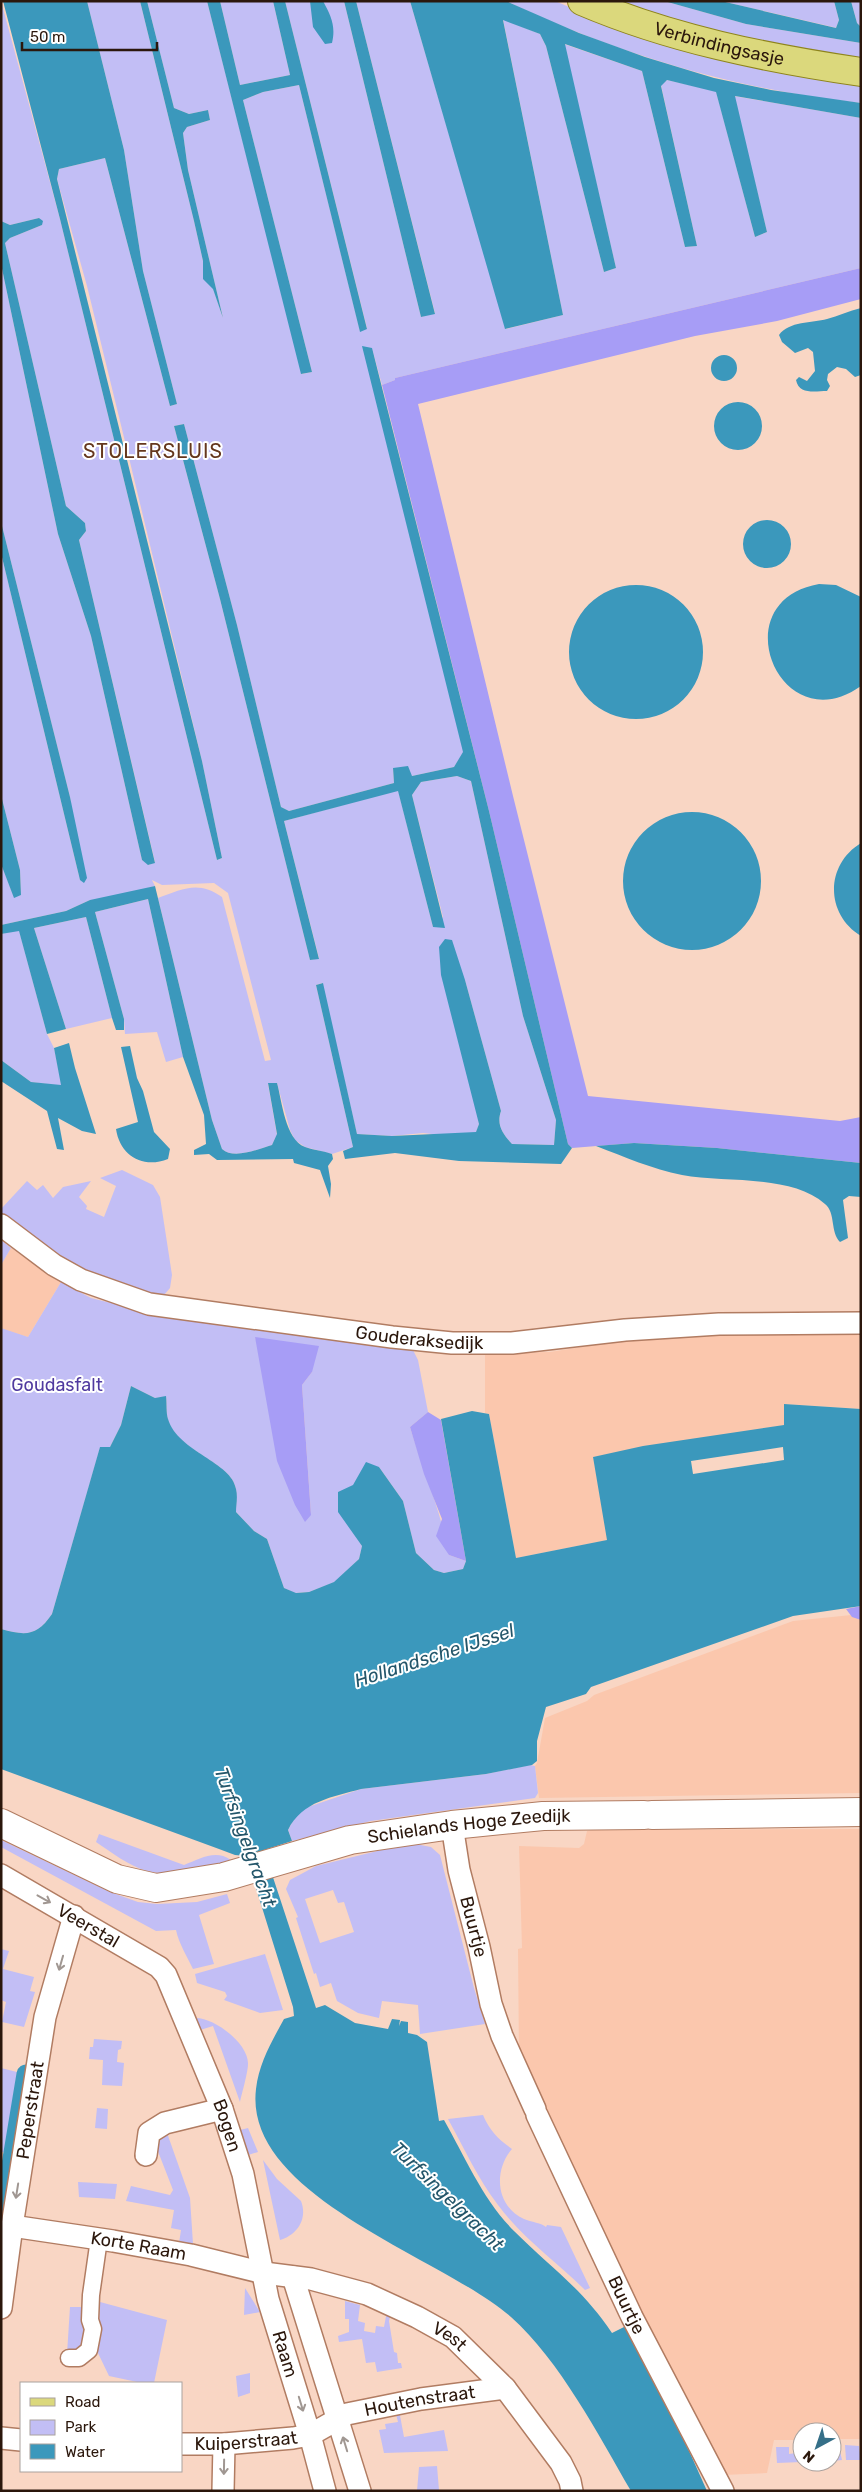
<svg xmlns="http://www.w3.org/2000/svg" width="862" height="2492" font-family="Rubik,sans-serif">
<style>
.built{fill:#fbc7ad}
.green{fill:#c2bef5;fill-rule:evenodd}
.forest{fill:#a79df6}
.water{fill:#3b98bc}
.pier{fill:#f9d6c4}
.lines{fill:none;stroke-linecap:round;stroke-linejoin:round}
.canal{stroke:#3b98bc;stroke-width:19}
.pedestrian-casing{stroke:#b17c62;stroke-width:19}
.minor-casing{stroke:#b17c62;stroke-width:24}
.secondary-casing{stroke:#b17c62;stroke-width:30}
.primary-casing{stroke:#8e841c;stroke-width:30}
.pedestrian{stroke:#fff;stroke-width:16}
.minor{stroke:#fff;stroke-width:21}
.secondary{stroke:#fff;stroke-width:28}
.primary{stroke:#dbd87c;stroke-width:28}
.oneway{stroke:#a09792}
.labels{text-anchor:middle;stroke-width:4;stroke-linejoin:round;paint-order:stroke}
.street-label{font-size:18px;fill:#2b170c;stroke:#fff}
.park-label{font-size:18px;fill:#503a9f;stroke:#fff}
.water-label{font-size:19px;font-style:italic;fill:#24566a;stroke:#fff}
.quarter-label{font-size:20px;letter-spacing:1px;fill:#65371d;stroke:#fff}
</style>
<rect width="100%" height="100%" fill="#f9d6c4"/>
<path class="built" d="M11,1248L61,1282L28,1337L1,1329V1265Z
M861,1330V1409L785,1404V1425L593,1457L608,1540L516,1558L489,1414L485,1413V1353L550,1352L677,1332Z
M861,1614V1793L539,1798L535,1766L537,1763L545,1718L587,1701L594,1695L793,1621Z
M861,1829V2439H832V2432H802V2440H774L767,2473L723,2475L659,2357L519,2057L518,1949L522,1948L519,1846L579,1848L584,1844L587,1831L592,1830Z"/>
<path class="green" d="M1,1L60,219L217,860L222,858L202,761L130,462L87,286L57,179L59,169L105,158L170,406L177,404L143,271L124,150L87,1H140L194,221L203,261L204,279L213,288L223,318L188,170L183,133L187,127L210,120L208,110L189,114L174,108L147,1H207L302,374L312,372L243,100L263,92L299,85L360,331L367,328L285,1H344L421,317L435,313L356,1H410L506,329L563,315L503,19L540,34L546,46L604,272L616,268L564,44L642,71L685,247L697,246L661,85L667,80L716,91L755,237L767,232L734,96L861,118V268L395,378V380L382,385L372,348L464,752L454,767L412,776L393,768L394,783L289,811L281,807L237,625L184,424L174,426L220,599L310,960L319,958L284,821L398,790L433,927L443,917L412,795L421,782L457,776L471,781L523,1016L556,1120L554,1145L512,1144C503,1134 496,1125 501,1111L465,980L479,1124L476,1133L440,1135L423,1133L392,1136L357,1134L322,983L316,985L353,1147L332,1154L305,1147L295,1140L290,1130L277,1083L268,1084L277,1135L272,1145C258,1149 234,1160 222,1149L212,1120L158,898C182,889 199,880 222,897L265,1061L271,1060L228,893L214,883L162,885L152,880L155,886L97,902L90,900L66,911L1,925V864L14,897L21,895L20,870L1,795V553L80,880L70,797L1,522V264L58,534L91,636L142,860L149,865L155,862L79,540L86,531L85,523L66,506L5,243L10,238L42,225L39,218L10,225L1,221Z
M220,1H273L290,75L240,85Z
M506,1H555L588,15L861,83V103C737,90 618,54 506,1Z
M610,1H664L746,24L861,43V61L734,39Z
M721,1H834L839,20L836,28L833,27Z
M851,1H861V27L857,23Z
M148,899L183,1057L166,1062L157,1032L125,1034L124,1019L95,912Z
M86,917L112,1018L66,1029L34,928Z
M19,930L47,1034L54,1048L62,1086L31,1082L1,1060V934Z
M122,1170L153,1185L160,1197L172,1275L170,1288L164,1295L140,1292L74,1266L21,1231L1,1213V1209L27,1181L37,1190L43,1185L53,1198L63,1187L91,1181L79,1197L87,1206L86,1209L104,1217L116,1186L100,1178Z
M1,1240L11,1248L1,1265Z
M61,1282L91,1298L131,1308L412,1348L418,1360L428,1412L410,1427C423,1470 441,1511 449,1555L466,1561L463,1569L444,1573L434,1570L416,1553L403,1501L379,1467L351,1528L362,1546L359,1559L335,1582L309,1592L295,1593L284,1588L267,1539L254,1531L236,1512C236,1505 237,1496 236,1489C232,1462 178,1452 168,1420C166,1413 167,1404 166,1397L155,1398L131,1386L121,1425L110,1447L100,1448L52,1614C37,1636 26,1636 1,1629V1328L28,1337ZM255,1337L312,1372L302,1385L311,1515Z
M530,1765L535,1766L538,1793L535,1798L371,1821L292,1841L288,1830L295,1817L305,1808L361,1789L486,1774Z
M99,1834L184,1865C200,1859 215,1849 231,1860C206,1868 173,1878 147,1871C129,1866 111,1852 96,1842Z
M1,1840L110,1892L138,1902L157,1904L197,1902L227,1894L230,1903L199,1915L214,1964L193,1969C187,1956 179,1944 176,1930L156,1931L1,1847Z
M410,1843L431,1847L440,1855L474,1988L485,2024L420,2034L418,2005L382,2001L379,2018L358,2013L337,2001L331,1983L320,1987L316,1973L314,1974L296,1918L298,1917L286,1889L290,1880L316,1866ZM333,1890L338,1903L344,1902L354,1932L320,1943L305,1899Z
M1,1949L9,1951L3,1969L34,1977L30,1991L35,1992L24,2027L2,2022L6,2002L1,2000Z
M265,1954L283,2010L260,2013L224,2000L227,1996L225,1992L197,1983L195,1974Z
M195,2018C214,2017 249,2044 248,2064C248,2072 242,2093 240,2102L213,2026L197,2031Z
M94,2039L122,2041L121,2049L118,2050L117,2062L124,2063L122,2086L102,2085L103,2060L89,2059L90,2047H93Z
M1,2068L17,2072L5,2152H1Z
M97,2108L108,2109L107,2129L95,2128Z
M483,2115C490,2131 498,2139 512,2149C493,2171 496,2206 524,2219C531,2222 542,2223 546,2227L547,2225L561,2227L590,2288L585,2290C557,2262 522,2238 498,2205C478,2179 464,2148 448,2119Z
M248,2128L258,2152L245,2156L236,2131Z
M166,2130L190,2198L193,2244L179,2243L181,2230L171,2228L174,2210L126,2201L131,2186L170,2195L173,2190L152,2136Z
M263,2160L277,2179L301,2201C308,2219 297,2235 280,2240Z
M78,2182L117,2184L115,2199L79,2197Z
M245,2288L260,2312L244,2315Z
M345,2301L360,2305L358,2321L365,2323L364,2331L375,2333L376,2326L384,2327L387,2311L391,2313L389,2321L394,2352L397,2353L398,2363H401L402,2368L377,2372L375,2362L366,2363L362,2339L339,2342L338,2336L349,2332V2319H345Z
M100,2302L167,2320L154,2383H142L109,2376L98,2353Z
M70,2307H84L87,2333L81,2346L67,2354Z
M250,2373V2393L238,2397L236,2376Z
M395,2410H399L404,2437L444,2430L448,2451L384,2453L379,2430L386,2429L385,2424L398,2422Z
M845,2445L859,2446L861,2460H846Z
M832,2446H839L842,2460L832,2461Z
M776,2447H789V2454L796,2453V2447H802V2462L777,2463Z
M437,2466L439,2490L417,2491L419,2467Z"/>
<path class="forest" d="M861,268V299L777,321L695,336L418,404L513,796L588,1096L840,1121L861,1117V1163L717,1148L634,1143L572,1148L568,1144L489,811L382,385L395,380V378Z
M255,1337L319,1346L312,1372L302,1385L311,1515L305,1522L295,1505L277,1461Z
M428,1412L441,1420L466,1561L449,1555L436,1536L442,1519L424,1474L410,1427Z
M861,1606V1620L852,1617L846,1609Z"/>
<path class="water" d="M3,1H87L124,150L143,271L177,404L170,406L105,158L59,169L57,179L202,761L222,858L217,860L60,219Z
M140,1H147L174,108L189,114L208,110L210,120L187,127L183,133L188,170L223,318L213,289L203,279V261L194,221Z
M207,1H220L240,85L290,75L273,1H285L367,329L360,332L299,85L263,92L243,100L312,372L301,374Z
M310,1H323C331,16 336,26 332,43L325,44L313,27Z
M344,1H356L435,314L421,317Z
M410,1H506L579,33L645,57L714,78L771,90L861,103V118L735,96L767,232L755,237L716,92L667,80L661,86L697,246L685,247L642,71L565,44L616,268L604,272L546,46L540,34L503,20L563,315L505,329Z
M664,1H721L836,28L839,20L834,1H851L857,23L861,27V43L746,24Z
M39,218L43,221L42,225L10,238L5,243L66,506L85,523L86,531L79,540L155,863L148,865L142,860L91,636L58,534L1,264V221L10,225Z
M861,308V375L855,377L846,369L837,367L828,374L827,380L830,386L827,391C815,391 799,395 796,380L799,377L807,381L815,371L813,352L808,348L795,353L782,342L779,335C789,321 812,323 827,319C838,316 849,311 861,308Z
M362,346L372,348L489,811L568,1144L572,1148L561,1164L459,1161L395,1153L345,1159L343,1151L353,1147L316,985L323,983L357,1134L392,1136L476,1132L479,1124L441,975L439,947L445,939L452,940L465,980L501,1111C496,1125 503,1134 512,1144L554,1145L556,1120L523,1016L471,781L457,776L421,782L412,795L445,928L433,927L398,791L284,821L319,959L310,960L220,599L174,426L184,424L237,625L281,807L289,811L394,783L393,768L408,766L412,776L454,767L463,752Z
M711 368a13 13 0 1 1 26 0a13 13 0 1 1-26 0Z
M714 426a24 24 0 1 1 48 0a24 24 0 1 1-48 0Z
M743 544a24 24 0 1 1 48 0a24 24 0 1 1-48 0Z
M1,522L70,797L87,878L84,883L80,880L1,553Z
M819,584L836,585L861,597V686C780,744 721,601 819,584Z
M569 652a67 67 0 1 1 134 0a67 67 0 1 1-134 0Z
M1,795L20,870L21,895L14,898L1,864Z
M623 881a69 69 0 1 1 138 0a69 69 0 1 1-138 0Z
M861,843V936C825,914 825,865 861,843Z
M155,886L212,1120L222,1149C234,1160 258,1149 272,1145L277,1134L268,1083H277C282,1101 285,1139 305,1147C313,1150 324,1151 332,1154L333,1159L328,1166L331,1184L330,1198L320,1170L294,1163L293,1159L217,1160L209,1154L194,1155V1150L206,1144L204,1115L183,1057L148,899L95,912L124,1019V1030H116L112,1018L86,917L34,928L66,1029L47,1034L19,931L1,934V925L66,911L90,900Z
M69,1043L75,1068L96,1134L82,1131L58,1118L64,1150L57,1149L47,1111L1,1081V1060L31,1082L61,1085L54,1048Z
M130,1046L137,1078L143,1091L154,1132L170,1149L168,1159C143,1169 120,1156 116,1129L138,1122L121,1047Z
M634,1143L717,1148L861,1163V1197L849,1196L843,1200L848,1238L840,1242C830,1232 836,1213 825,1204C791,1174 725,1183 682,1175C652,1169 625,1157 596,1146Z
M131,1386L155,1398L166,1396C167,1404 166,1413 168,1419C178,1452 232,1462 236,1489C238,1497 236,1505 236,1512L254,1531L267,1539L284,1588L296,1593L309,1592L334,1582L359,1559L362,1546L338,1512V1492L353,1485L366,1462L379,1467L403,1501L416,1553L434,1570L444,1573L463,1569L466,1561L441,1419L472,1411L489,1414L516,1558L607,1540L593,1457L643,1446L784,1425V1404L861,1409V1606L793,1616L591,1687L586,1694L546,1707L537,1741V1761L532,1765L486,1774L361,1789C333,1797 302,1801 288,1830L292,1841L264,1850L316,2008L325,2005L355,2023L388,2029L392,2019L400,2020L399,2026L401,2021L408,2022V2033L417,2035L427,2042L439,2121L444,2120C465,2157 483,2200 514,2231C550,2267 582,2288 612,2333L626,2326L690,2453L707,2491H631C598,2434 560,2361 511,2317C445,2258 243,2197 256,2089C259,2063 272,2041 284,2019L294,2016L293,2007L246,1856L235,1855L219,1849L1,1769V1629C26,1636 37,1636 52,1614L100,1447H110L121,1425Z"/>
<path class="pier" d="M783,1447L784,1460L693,1474L691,1461Z"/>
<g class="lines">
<path class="canal" d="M1,2225L26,2074"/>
<g class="pedestrian-casing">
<path id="pedestrian" d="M69,2358H79L89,2350L93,2329L90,2320L91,2295L99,2239"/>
</g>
<g class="minor-casing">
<g id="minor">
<path id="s1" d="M1,1225L54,1265L81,1280L149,1304L392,1337L452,1343H512L625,1330L719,1324L861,1323"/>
<path id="s2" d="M452,1825L459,1870L479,1947L491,2004L502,2036L535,2109"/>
<path id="s3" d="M1,1875L159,1967L166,1975L222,2109L243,2174L268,2299L310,2435L325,2491"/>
<path id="s4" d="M537,2115L632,2317L723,2491"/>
<path d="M146,2155L149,2133L165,2123L222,2109"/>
<path id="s5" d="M12,2226L113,2241L191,2255L264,2273L311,2279L367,2294L417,2317L453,2337L505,2388L561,2463L570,2481L572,2491"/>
<path d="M293,2277L360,2491"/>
<path id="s6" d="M1,2308L12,2226L45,2017L74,1916"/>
<path d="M1,2438L21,2440"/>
<path id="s7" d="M181,2444H224L293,2438L310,2435L347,2414L421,2399L505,2388"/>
<path d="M223,2491L224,2444"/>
</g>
</g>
<g class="secondary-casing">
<g id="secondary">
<path d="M652,1815L861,1812"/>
<path id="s8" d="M1,1823L117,1879L156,1888L224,1877L350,1840L452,1825L543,1816L644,1815"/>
</g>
</g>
<g class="primary-casing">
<g id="primary">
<path id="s9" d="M582,1C671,39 766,58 861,72"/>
</g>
</g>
<use href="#pedestrian" class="pedestrian"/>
<use href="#minor" class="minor"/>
<use href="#secondary" class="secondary"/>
<use href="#primary" class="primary"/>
</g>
<defs><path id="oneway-shaft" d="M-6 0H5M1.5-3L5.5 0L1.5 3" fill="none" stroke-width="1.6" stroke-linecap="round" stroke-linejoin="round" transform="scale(1.25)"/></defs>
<g class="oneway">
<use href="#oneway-shaft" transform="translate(44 1899) rotate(29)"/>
<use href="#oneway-shaft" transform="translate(61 1963) rotate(106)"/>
<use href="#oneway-shaft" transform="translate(17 2191) rotate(99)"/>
<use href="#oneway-shaft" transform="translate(301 2404) rotate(73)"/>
<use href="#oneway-shaft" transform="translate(345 2444) rotate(-107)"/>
<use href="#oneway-shaft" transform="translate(224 2467) rotate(91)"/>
</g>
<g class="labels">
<g class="street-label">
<text dy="6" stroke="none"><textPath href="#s9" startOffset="144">Verbindingsasje</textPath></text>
<text dy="6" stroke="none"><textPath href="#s1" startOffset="442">Gouderaksedijk</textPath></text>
<text dy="6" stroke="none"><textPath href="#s8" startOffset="489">Schielands Hoge Zeedijk</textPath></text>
<text dy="6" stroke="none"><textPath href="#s3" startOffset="101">Veerstal</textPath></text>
<text dy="6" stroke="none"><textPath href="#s2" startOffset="104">Buurtje</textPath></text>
<text dy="6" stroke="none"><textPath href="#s6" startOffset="200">Peperstraat</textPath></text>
<text dy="6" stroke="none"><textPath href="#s3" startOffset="356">Bogen</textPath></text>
<text dy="6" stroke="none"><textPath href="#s5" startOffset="128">Korte Raam</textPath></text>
<text dy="6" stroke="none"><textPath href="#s4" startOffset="210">Buurtje</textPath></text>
<text dy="6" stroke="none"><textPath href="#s5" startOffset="455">Vest</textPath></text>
<text dy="6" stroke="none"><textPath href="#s3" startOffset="592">Raam</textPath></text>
<text dy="6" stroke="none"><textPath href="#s7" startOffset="246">Houtenstraat</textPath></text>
<text dy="6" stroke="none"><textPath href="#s7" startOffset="65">Kuiperstraat</textPath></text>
</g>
<g class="park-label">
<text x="57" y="1391">Goudasfalt</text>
</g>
<g class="water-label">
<text transform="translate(434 1655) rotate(-18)" y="7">Hollandsche IJssel</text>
<text transform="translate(246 1837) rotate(70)" y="7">Turfsingelgracht</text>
<text transform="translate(448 2196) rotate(44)" y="7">Turfsingelgracht</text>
</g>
<g class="quarter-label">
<text x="153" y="458">STOLERSLUIS</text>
</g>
</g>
<rect width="862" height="2492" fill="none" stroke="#2b170c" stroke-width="5"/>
<rect x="20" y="2382" width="162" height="90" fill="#ffffff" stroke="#aaa29e"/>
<rect x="30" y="2398" width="25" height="8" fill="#dbd87c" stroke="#aaa29e"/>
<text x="65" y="2407" font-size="15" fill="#2b170c">Road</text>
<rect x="30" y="2420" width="25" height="15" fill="#c2bef5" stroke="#aaa29e"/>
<text x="65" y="2432" font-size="15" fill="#2b170c">Park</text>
<rect x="30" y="2444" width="25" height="15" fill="#3b98bc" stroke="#aaa29e"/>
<text x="65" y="2457" font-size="15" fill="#2b170c">Water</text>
<g transform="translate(817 2447) rotate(220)"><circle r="24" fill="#ffffff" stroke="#aaa29e"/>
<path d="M0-4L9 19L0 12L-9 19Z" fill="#356f88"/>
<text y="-8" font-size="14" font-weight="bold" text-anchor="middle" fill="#2b170c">N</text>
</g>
<path d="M22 42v8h135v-8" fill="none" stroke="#2b170c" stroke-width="2.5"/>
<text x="30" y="42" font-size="15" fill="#2b170c" stroke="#ffffff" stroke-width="4" paint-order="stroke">50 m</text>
</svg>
